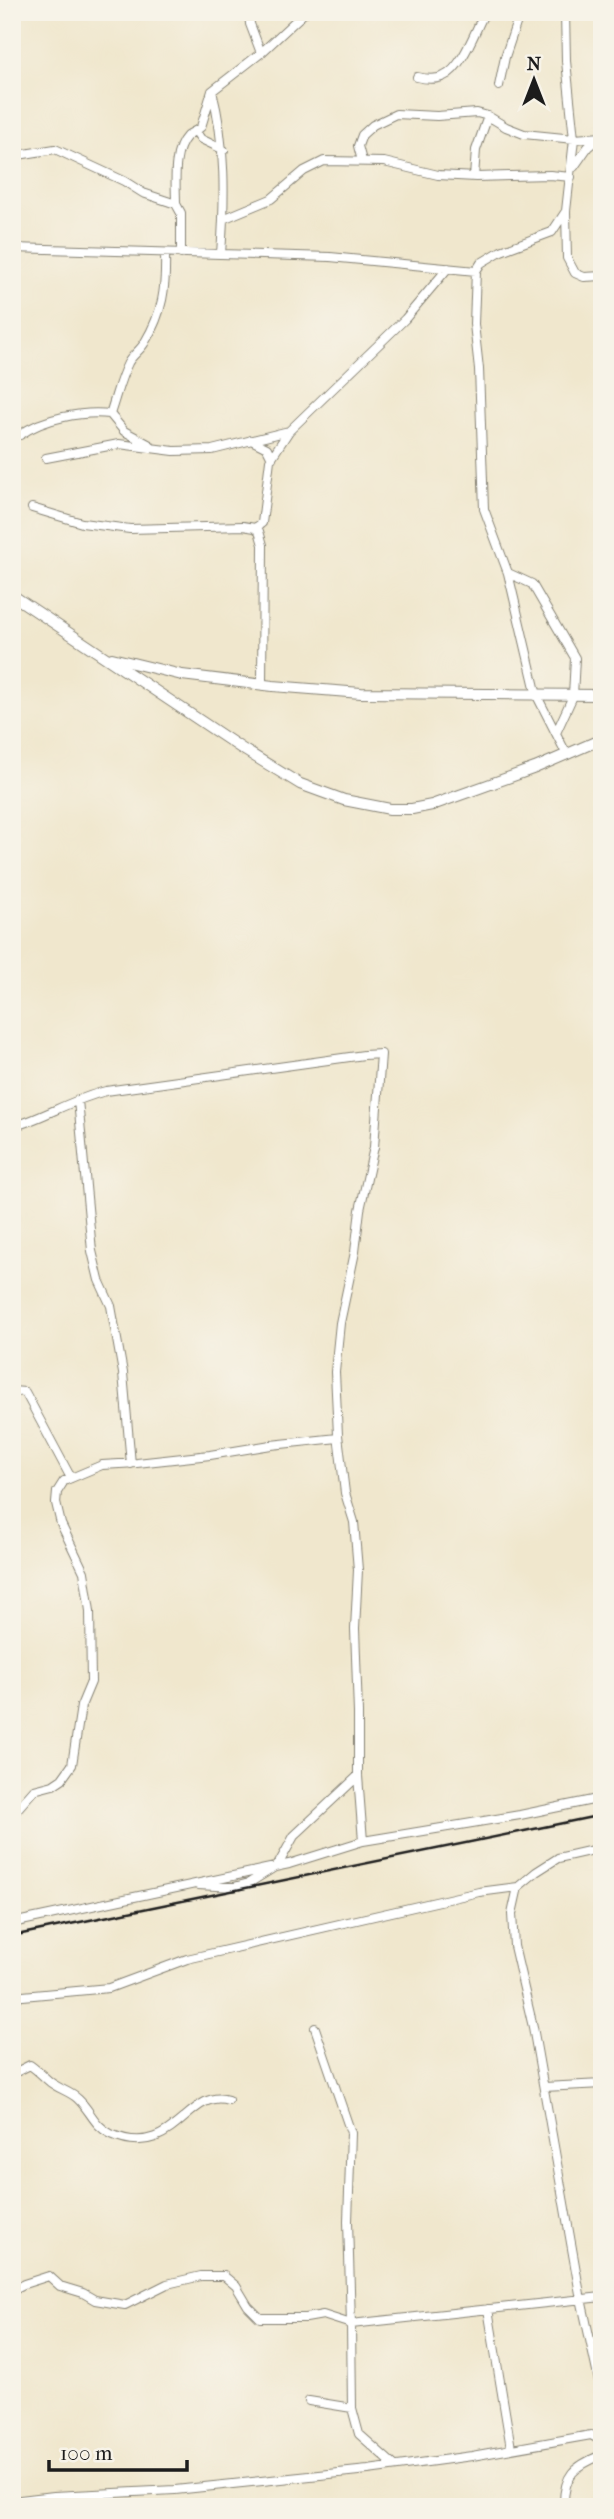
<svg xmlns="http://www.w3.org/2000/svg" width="614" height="2519" font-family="'IM FELL French Canon',serif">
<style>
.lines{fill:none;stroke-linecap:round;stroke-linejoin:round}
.minor-casing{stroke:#868274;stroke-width:10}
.tertiary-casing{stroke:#868274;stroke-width:12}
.minor{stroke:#fff;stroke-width:8}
.tertiary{stroke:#fff;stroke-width:10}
.rail{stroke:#1c1c1c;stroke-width:2.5}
</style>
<rect width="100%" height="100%" fill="#f7f3e8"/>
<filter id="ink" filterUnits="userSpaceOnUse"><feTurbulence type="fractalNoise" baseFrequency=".0143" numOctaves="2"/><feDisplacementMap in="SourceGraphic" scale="14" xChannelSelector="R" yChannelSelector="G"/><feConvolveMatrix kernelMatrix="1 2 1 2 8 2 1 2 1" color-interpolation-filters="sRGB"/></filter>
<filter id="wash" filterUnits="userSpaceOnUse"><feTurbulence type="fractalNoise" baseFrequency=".00686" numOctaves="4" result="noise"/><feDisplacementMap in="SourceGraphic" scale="28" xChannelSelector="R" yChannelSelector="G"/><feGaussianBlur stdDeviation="1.57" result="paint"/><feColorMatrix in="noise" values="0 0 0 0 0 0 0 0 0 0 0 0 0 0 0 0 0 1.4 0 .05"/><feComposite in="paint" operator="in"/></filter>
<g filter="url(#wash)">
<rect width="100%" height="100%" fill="#f0e7cd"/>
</g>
<g filter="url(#ink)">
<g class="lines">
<g class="minor-casing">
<path id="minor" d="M565,12L566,61L574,139L566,211L567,258L575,273L584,277L602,276
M261,53L305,12
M417,77C425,79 436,80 444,76C462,68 474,33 483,16L489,12
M499,86L505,57L520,12
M212,91C226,145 225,199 221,254
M196,132L201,139L224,150
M12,156L55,149L124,181L143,193L176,204L181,213V254
M362,161L358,146L362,135L373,125L396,114L437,116L477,113L488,116L506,127L524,134L574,139L602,137
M574,167L588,147L599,138
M474,177L476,150L488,116
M176,204C176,184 172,152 187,136C191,132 197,131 201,127L212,91L261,53L250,24L249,12
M566,211L552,232L501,251L481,263L476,271L474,324L479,369L484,509L508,573L537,696L567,755
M223,219L271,199L304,171L324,161L384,162L438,175L476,177L550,175L571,177
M12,248L330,257L476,271
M110,414C116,397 120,378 128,363C132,355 141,350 145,342C163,312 166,288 165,254
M20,435C43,418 83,411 110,414L124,431L150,445
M251,440L267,448L272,458
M46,458L119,444L174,451L212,450L289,431
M32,508L82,523L130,529L243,526L255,528
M508,573L532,584L575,658L573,696L556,733
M262,685L263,545L259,531L255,528L262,523L270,460L289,431L405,319L448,268
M78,1100L92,1251L99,1280L111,1306L123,1373L131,1464
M12,1127C45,1117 73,1099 106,1091L364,1055L381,1054L374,1147L360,1210L355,1252L340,1323L335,1372L338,1435L345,1493L354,1522L358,1570L355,1629L358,1713V1776L363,1841
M12,1391L25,1392L71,1478
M12,1815L34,1790L53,1785L62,1779L72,1765L81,1706L91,1682L90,1611L84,1572L61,1524L56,1503L57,1492L64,1481L102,1465L137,1463L210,1455L271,1445L338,1438
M602,1848L558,1858L536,1872L518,1887L512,1914L514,1946L533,2027L580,2294L602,2395
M198,1885L234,1887L249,1883L278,1865L294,1836L358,1776
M12,1923L289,1864L363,1841L520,1815L602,1798
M12,1997L109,1988L187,1959L479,1892L518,1887
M12,2074L30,2065C37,2070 43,2076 50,2082C59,2089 71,2092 78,2099C91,2111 94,2126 111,2134C174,2162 188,2087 228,2100
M544,2087L602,2084
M12,2290L24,2284L49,2276L60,2286L83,2293L95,2300L125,2305L167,2284L201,2276H224L236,2286L248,2306L260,2318H306L323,2315L351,2324L348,2221L351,2133L315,2028
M488,2309L511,2448
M309,2401L352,2408L351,2324L602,2297
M352,2408L359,2434L395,2466
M12,2501L54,2496L175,2490L368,2470L472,2456L591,2435L602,2441
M564,2507C563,2475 574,2466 602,2455"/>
</g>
<g class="tertiary-casing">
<path id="tertiary" d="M12,595L241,748L300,784L344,800L390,809H412L432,805L535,768L602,739
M112,658L182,675L273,686L361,693L602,695"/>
</g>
<use href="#minor" class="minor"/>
<use href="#tertiary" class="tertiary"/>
<path class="rail" d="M12,1936L602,1815"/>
</g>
</g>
<rect width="614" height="2519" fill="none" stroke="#f7f3e8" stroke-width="42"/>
<g transform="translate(534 80)" stroke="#f7f3e8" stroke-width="5" paint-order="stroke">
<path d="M0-5L12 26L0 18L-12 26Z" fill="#1c1c1c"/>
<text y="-10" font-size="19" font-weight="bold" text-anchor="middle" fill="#1c1c1c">N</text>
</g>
<path d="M49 2460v10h138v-10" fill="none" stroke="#1c1c1c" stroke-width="3.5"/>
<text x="60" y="2460" font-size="21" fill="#1c1c1c" stroke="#f7f3e8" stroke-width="5" paint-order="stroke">100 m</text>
</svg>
